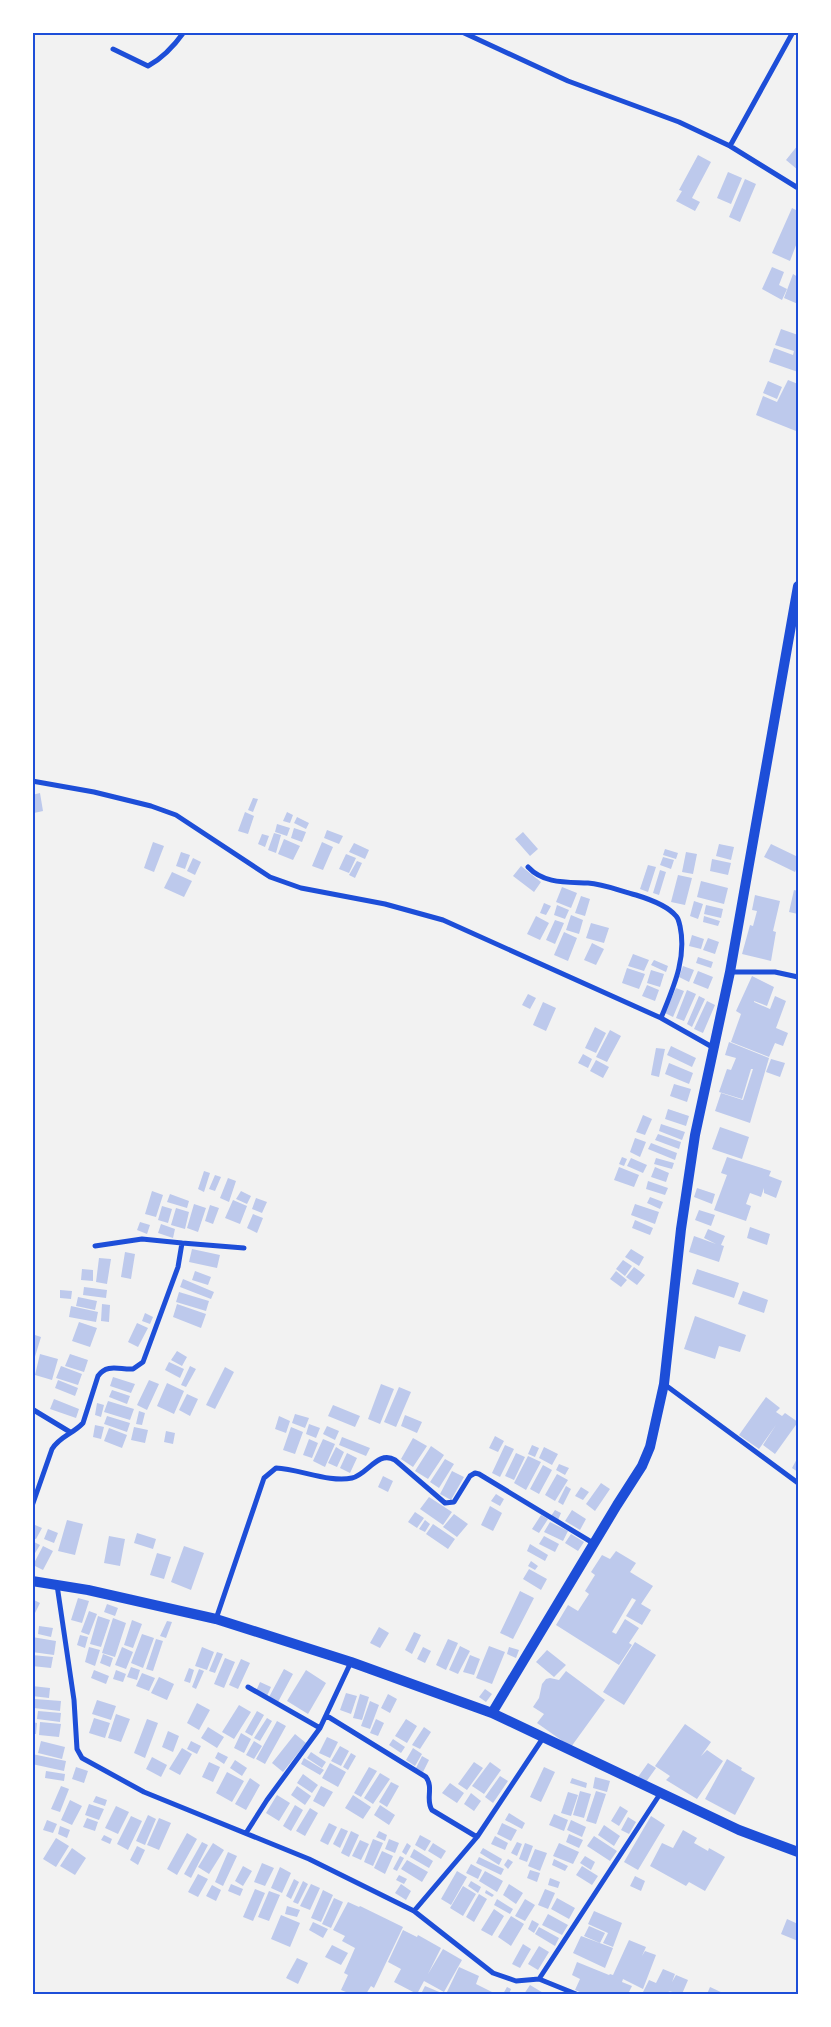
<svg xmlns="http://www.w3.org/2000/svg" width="831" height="2027" font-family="Inter,sans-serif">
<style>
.building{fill:#bdc9ec}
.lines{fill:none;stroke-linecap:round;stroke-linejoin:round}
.minor{stroke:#1d4ed8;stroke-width:5}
.secondary{stroke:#1d4ed8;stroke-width:10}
.neatline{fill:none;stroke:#1d4ed8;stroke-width:2}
</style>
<rect width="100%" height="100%" fill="#f2f2f2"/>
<path class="building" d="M798,145V170L786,160Z
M698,155L711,162L692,198L700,202L695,211L676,201L682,191L679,190Z
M728,172L742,178L731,204L717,198Z
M745,179L756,184L740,222L729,217Z
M792,208L798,211V240L790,261L772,253Z
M772,267L784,272L779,285L787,289L782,300L762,289Z
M793,274L798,277V304L784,298Z
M781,329L798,335L797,343H798V372L769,362L774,348L793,355L794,351L775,345Z
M788,380L798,384V424L796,431L756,415L763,396L777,402Z
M768,381L782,387L777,399L763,393Z
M40,793L43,811L34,813L32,795Z
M253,798L258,799L253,812L248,810Z
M245,812L254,816L248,834L238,831Z
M287,812L293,815L290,823L283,821Z
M297,817L309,823L306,829L294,823Z
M277,824L290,828L287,836L275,832Z
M294,828L306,832L302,842L291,838Z
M327,830L343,836L339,844L324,838Z
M523,832L538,849L530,856L515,839Z
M274,833L281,835L276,853L268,850Z
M262,834L269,836L265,847L258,844Z
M284,839L300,846L293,860L278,854Z
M153,842L164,846L154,872L144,868Z
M322,842L333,847L323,870L312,866Z
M354,843L369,850L365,859L349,852Z
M719,844L734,847L731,860L716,856Z
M771,844L798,857V865L795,872L764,857Z
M665,849L678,853L676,859L663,855Z
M181,852L190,855L185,869L176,866Z
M686,852L697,854L693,874L682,872Z
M346,854L356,858L349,873L339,869Z
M663,857L674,860L671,869L660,865Z
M193,858L201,862L195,875L187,871Z
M712,859L731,863L728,875L710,871Z
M357,861L362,863L355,878L349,875Z
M648,865L656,867L648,892L640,889Z
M521,866L541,882L534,892L513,876Z
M660,870L666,872L659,895L653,893Z
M172,872L192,881L184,897L164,888Z
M678,875L692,878L685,905L671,902Z
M701,881L728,888L724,904L697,897Z
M562,887L577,893L571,908L556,902Z
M794,890L798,891V914L789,912Z
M755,895L780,901L773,931L776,932L771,961L742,954L750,925L753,926L757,911L752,910Z
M581,896L590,899L585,916L575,913Z
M694,901L703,904L698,919L690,916Z
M544,903L551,906L546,915L540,913Z
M557,905L569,910L565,919L554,915Z
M706,905L723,909L721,918L704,914Z
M571,915L583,920L579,934L566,930Z
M536,916L549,923L540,940L527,934Z
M704,916L720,921L718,926L703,922Z
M555,920L564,923L555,944L546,940Z
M591,923L609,928L604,943L586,938Z
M564,932L577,938L568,961L554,955Z
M692,935L704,939L701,949L689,946Z
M708,938L719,942L715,954L703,950Z
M592,943L604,949L596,965L584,960Z
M633,954L649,960L644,971L628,966Z
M698,957L713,962L711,968L696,963Z
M654,960L668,966L666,972L651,965Z
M683,966L694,970L689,982L679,977Z
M627,968L645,974L639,989L622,983Z
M651,970L664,974L660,987L647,983Z
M698,971L713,977L708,989L693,983Z
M752,976L774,987L767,1006L754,1001V1002L770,1009L775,996L786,1001L776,1028L788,1033L783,1046L775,1043L769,1057L731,1042L741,1014L736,1011Z
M647,985L659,990L655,1001L642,996Z
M676,988L684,991L673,1017L665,1013Z
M687,990L696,994L684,1021L676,1018Z
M528,994L536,998L530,1009L522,1005Z
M699,996L705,999L692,1027L687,1024Z
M707,1001L715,1005L703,1033L694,1029Z
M543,1002L556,1008L546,1031L533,1025Z
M595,1027L606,1033L596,1053L585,1048Z
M610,1030L621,1036L607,1062L596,1057Z
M729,1042L769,1058L750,1123L715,1111L721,1093L746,1101L743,1100L753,1069H751L742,1099L719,1092L727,1069L731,1070L736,1058L725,1055Z
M671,1046L696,1058L692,1067L667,1055Z
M656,1048L665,1049L659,1077L651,1075Z
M583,1054L592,1059L588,1068L578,1063Z
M771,1059L785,1063L780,1077L766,1072Z
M596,1060L609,1067L603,1078L590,1071Z
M669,1063L693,1073L689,1084L665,1074Z
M674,1084L691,1089L687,1102L670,1096Z
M668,1109L689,1116L686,1126L665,1119Z
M643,1115L652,1119L645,1135L636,1132Z
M661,1124L685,1132L682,1140L659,1131Z
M720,1127L749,1137L742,1159L712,1149Z
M658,1134L681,1142L679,1149L655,1140Z
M635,1138L646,1142L640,1157L630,1152Z
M651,1143L677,1153L675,1160L648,1149Z
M622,1157L627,1159L624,1166L619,1164Z
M727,1157L771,1171L769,1176L782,1181L776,1198L764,1193V1188L761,1197L750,1193L746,1204L751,1206L746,1221L714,1210L727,1175L721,1173Z
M631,1158L647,1165L643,1173L627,1166Z
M656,1158L674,1163L672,1169L654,1164Z
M619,1167L639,1175L634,1187L614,1180Z
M655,1167L669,1173L666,1182L651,1177Z
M204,1171L210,1173L204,1192L198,1189Z
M215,1175L221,1177L215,1191L209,1189Z
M228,1178L236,1181L229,1202L220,1198Z
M648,1181L668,1188L665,1195L646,1189Z
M697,1188L715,1194L712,1204L694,1197Z
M152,1191L163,1195L156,1217L145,1214Z
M241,1191L251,1196L247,1204L236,1199Z
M170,1194L189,1201L187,1208L167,1202Z
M650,1197L663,1202L660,1209L647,1203Z
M256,1198L267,1202L262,1213L252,1209Z
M233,1200L247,1206L240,1224L225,1218Z
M194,1204L206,1208L198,1232L187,1228Z
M635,1204L659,1212L655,1224L631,1215Z
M210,1205L219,1208L213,1224L205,1221Z
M162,1206L172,1209L168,1223L158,1220Z
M176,1208L189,1212L185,1229L171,1225Z
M699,1210L715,1215L711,1226L695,1220Z
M253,1214L263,1218L257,1233L247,1228Z
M635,1220L653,1228L650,1235L632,1228Z
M140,1222L150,1225L147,1234L137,1230Z
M161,1224L175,1229L173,1238L158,1233Z
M750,1227L770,1234L767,1245L747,1238Z
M708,1229L725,1236L721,1245L724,1246L719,1262L689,1252L694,1236L716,1244L704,1238Z
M192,1249L220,1255L217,1268L189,1262Z
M631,1249L644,1257L639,1266L625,1257Z
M125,1252L135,1254L131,1279L121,1277Z
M99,1258L111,1259L107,1284L96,1282Z
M623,1260L632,1266L625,1276L616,1269Z
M634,1267L645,1275L637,1285L626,1277Z
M82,1269L93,1270V1281L81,1280Z
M697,1269L739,1283L734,1298L692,1284Z
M195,1271L211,1277L208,1285L192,1280Z
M616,1271L627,1280L621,1287L610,1279Z
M183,1279L214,1292L211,1299L180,1287Z
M84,1287L107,1290L106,1298L83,1295Z
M60,1290L72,1291L71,1299L60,1298Z
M743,1291L768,1300L764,1313L738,1304Z
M179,1292L209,1301L206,1311L176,1302Z
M78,1297L97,1301L95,1310L76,1306Z
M102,1304L110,1305L109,1322L101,1321Z
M177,1304L206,1314L201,1328L173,1317Z
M71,1306L98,1312L96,1322L69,1317Z
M145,1313L153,1317L150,1324L142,1321Z
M695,1316L746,1335L740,1352L719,1346L715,1359L684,1349Z
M79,1322L97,1328L90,1347L72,1341Z
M137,1323L148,1328L138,1347L128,1342Z
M32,1334L41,1337L34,1360L32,1359Z
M177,1351L187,1357L182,1366L171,1360Z
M40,1354L58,1359L52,1380L35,1375Z
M70,1354L88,1360L84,1372L65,1366Z
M169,1362L184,1369L180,1378L165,1370Z
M61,1366L82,1374L78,1385L56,1378Z
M190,1366L196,1369L186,1387L181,1385Z
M225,1367L234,1372L215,1409L206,1405Z
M113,1377L135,1384L131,1393L110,1386Z
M58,1380L78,1388L75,1396L55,1388Z
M149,1380L159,1384L147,1410L137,1405Z
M167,1383L184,1391L174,1414L157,1406Z
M381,1384L394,1389L380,1424L368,1419Z
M399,1387L411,1392L396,1427L384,1422Z
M112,1390L130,1396L127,1404L109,1397Z
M187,1394L198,1399L190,1416L179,1410Z
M766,1397L780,1408L776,1412L782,1416L785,1413L798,1422L775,1454L763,1445L776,1425L759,1449L739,1435Z
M54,1399L79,1409L76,1418L50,1409Z
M108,1401L134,1409L130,1420L104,1412Z
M97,1403L104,1405L101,1417L95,1415Z
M333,1405L360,1416L355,1427L328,1416Z
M139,1411L145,1413L142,1425L136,1424Z
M295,1414L309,1418L305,1428L292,1423Z
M405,1415L422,1422L417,1433L401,1426Z
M107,1416L130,1423L127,1432L104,1424Z
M279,1416L290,1421L286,1433L275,1429Z
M309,1424L320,1428L316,1438L306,1434Z
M95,1425L104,1427L101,1439L93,1437Z
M327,1426L339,1431L335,1440L323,1434Z
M134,1427L148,1430L145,1443L131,1440Z
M291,1427L303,1432L295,1454L283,1450Z
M109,1428L127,1435L122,1448L104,1441Z
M166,1431L175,1433L173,1444L164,1442Z
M495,1436L504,1441L498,1452L489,1448Z
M342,1437L370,1448L366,1456L339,1445Z
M413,1438L427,1446L413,1467L401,1459Z
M309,1439L318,1443L312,1458L303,1455Z
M323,1439L335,1444L325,1467L313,1461Z
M505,1445L514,1449L500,1477L492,1473Z
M532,1445L539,1448L535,1457L528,1454Z
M431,1446L444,1455L428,1479L415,1471Z
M336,1447L344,1452L337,1467L328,1463Z
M544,1447L558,1454L552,1465L539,1458Z
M347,1453L357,1458L350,1473L340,1468Z
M516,1453L525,1457L514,1480L505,1476Z
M528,1456L541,1462L526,1490L514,1483Z
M798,1457V1472L792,1468Z
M445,1459L454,1464L439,1488L430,1482Z
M559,1464L569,1468L565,1475L556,1470Z
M543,1465L552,1470L539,1494L530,1489Z
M452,1471L464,1477L451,1500L440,1494Z
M557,1474L568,1480L555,1501L545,1495Z
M383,1476L393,1481L388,1492L378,1487Z
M601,1483L610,1489L595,1511L586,1504Z
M566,1486L571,1489L563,1505L558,1502Z
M581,1487L589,1492L583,1500L575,1496Z
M496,1494L504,1499L500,1506L491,1501Z
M429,1497L452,1512L443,1525L420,1509Z
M490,1506L502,1513L493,1531L481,1525Z
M555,1510L561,1513L558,1520L551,1516Z
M572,1510L586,1519L580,1530L565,1521Z
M415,1512L424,1518L417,1528L408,1522Z
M454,1514L468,1524L457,1537L443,1527Z
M541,1515L548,1519L539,1533L532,1529Z
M67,1520L83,1524L75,1555L58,1551Z
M425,1520L430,1524L425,1532L419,1529Z
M550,1522L568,1531L563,1541L544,1532Z
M433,1524L455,1539L448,1549L426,1534Z
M35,1525L42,1528L36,1539L32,1538Z
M48,1529L58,1533L54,1543L44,1539Z
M137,1533L156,1539L153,1549L134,1543Z
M571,1534L584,1542L578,1551L565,1543Z
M109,1536L125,1539L120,1566L104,1563Z
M544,1536L559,1544L555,1552L539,1544Z
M32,1541L40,1545L32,1558Z
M530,1544L548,1555L545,1561L527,1551Z
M43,1546L53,1551L43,1570L33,1565Z
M184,1546L204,1553L191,1590L171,1582Z
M616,1551L636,1563L630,1572L653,1586L641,1604L651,1610L642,1625L626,1616L636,1600L632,1598L612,1632L616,1634L625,1619L639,1628L629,1643L632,1645L619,1665L556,1625L568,1605L578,1611L589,1594L585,1591L595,1575L591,1572L602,1555L610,1559Z
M157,1553L171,1557L164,1579L150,1575Z
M531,1561L538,1566L535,1570L528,1566Z
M529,1569L547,1579L541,1590L523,1579Z
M520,1591L534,1598L513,1639L500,1633Z
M78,1598L89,1601L82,1623L71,1620Z
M32,1599L40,1603L32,1619Z
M107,1604L118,1608L115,1616L104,1612Z
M89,1611L97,1614L89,1635L81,1632Z
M98,1616L110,1620L101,1647L90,1644Z
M113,1618L126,1623L115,1657L102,1653Z
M132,1620L142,1624L133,1648L124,1645Z
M167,1621L172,1622L166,1638L160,1636Z
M39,1626L53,1628L51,1637L38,1634Z
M379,1627L389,1633L380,1648L370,1643Z
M414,1632L421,1635L412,1654L405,1650Z
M142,1634L154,1638L143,1668L131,1663Z
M80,1635L88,1637L85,1648L77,1645Z
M32,1637L56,1641L54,1655L32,1652Z
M156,1639L163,1641L153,1671L146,1669Z
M448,1639L458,1643L446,1670L436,1665Z
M635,1642L656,1655L624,1705L603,1692Z
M460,1646L470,1651L458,1674L449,1670Z
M489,1646L505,1652L492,1684L476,1678Z
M89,1647L100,1650L95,1666L85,1662Z
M122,1647L133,1652L126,1669L115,1665Z
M202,1647L214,1652L207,1670L195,1666Z
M423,1647L431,1651L425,1663L417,1659Z
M509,1647L519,1650L516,1658L507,1654Z
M547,1650L566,1665L554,1677L536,1662Z
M217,1652L223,1654L215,1673L209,1671Z
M103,1654L113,1658L110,1667L100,1663Z
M32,1655L53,1657L51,1668L32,1666Z
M470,1655L480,1659L474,1675L463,1672Z
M225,1658L235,1662L224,1688L214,1684Z
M241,1659L250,1663L238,1689L229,1685Z
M131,1667L140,1670L137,1680L127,1677Z
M189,1668L194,1670L190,1683L184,1681Z
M199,1669L204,1671L196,1689L192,1687Z
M284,1669L293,1674L278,1702L269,1697Z
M94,1670L109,1676L106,1684L91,1678Z
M116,1670L126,1674L123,1682L113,1679Z
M306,1670L326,1683L308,1714L287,1701Z
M566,1671L605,1700L571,1747L537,1723L544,1714L533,1707L539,1698L542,1684L546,1679L550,1678L559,1680Z
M142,1673L155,1678L149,1691L136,1686Z
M159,1677L174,1684L167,1700L151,1693Z
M260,1682L271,1687L267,1696L256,1691Z
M32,1686L50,1688L49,1698L32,1696Z
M485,1689L492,1694L486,1702L479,1697Z
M346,1693L357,1696L351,1714L340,1710Z
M360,1694L369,1697L362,1720L353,1718Z
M388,1694L397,1699L390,1713L381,1708Z
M35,1699L61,1701L60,1711L34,1708Z
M97,1700L116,1706L111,1720L92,1714Z
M370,1701L379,1705L370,1729L361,1726Z
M197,1703L210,1710L199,1730L187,1723Z
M239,1705L251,1712L234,1739L222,1732Z
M38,1711L61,1713L60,1722L37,1719Z
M257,1711L264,1715L252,1736L245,1732Z
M116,1714L130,1719L121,1742L108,1738Z
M94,1718L110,1723L105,1738L89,1733Z
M267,1718L272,1721L260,1741L254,1738Z
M147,1719L158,1723L145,1758L134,1753Z
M376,1719L384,1723L378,1736L370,1733Z
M406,1719L417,1726L407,1743L395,1736Z
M277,1721L286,1726L265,1764L256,1759Z
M32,1722L37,1723L36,1734H32Z
M40,1722L61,1724L59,1737L39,1735Z
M685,1724L711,1742L701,1756L707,1750L723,1761L697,1799L666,1780L670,1776L655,1766Z
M208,1727L224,1737L217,1748L201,1738Z
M424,1727L431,1732L420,1749L412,1745Z
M168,1731L179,1736L173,1752L162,1747Z
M241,1733L251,1739L244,1753L234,1748Z
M295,1734L306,1743L283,1772L272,1763Z
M327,1737L338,1742L330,1758L319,1753Z
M393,1739L405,1747L401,1753L389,1745Z
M41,1741L65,1747L62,1759L38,1753Z
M191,1741L201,1746L197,1754L187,1749Z
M254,1741L262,1746L254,1759L246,1755Z
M340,1746L349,1751L341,1766L331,1761Z
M182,1748L192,1754L180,1775L169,1769Z
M413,1748L422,1754L415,1766L406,1760Z
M218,1752L228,1757L224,1764L215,1758Z
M311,1752L326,1762L322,1768L307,1758Z
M351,1753L356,1756L348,1770L343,1767Z
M32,1754L66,1761L64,1771L32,1764Z
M422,1756L429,1760L423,1772L416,1768Z
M152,1757L167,1765L161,1777L146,1769Z
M304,1758L324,1770L320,1775L301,1764Z
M727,1759L742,1768L741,1770L755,1778L735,1815L705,1799Z
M235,1760L247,1768L242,1776L230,1768Z
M209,1762L220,1767L213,1782L202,1777Z
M474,1762L483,1768L467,1790L458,1784Z
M490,1762L501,1770L484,1794L472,1786Z
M330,1763L346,1772L338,1787L322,1778Z
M648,1763L656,1768L646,1782L638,1777Z
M76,1767L88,1771L84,1783L72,1779Z
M369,1767L377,1771L361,1797L354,1793Z
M544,1767L555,1772L541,1802L530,1797Z
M46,1771L65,1774L64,1781L45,1778Z
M227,1772L244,1781L232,1802L216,1793Z
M380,1773L390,1779L373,1804L364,1798Z
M303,1774L318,1785L312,1793L297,1783Z
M500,1776L508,1781L493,1803L485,1797Z
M595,1777L610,1781L607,1792L593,1788Z
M250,1778L260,1785L246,1810L235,1804Z
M572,1778L587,1783L586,1788L570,1783Z
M391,1782L399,1786L387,1807L379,1802Z
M450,1783L464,1793L457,1803L442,1793Z
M61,1786L69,1789L60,1812L51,1809Z
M297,1786L311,1796L305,1805L291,1795Z
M321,1786L333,1792L324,1807L313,1801Z
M580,1791L591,1794L584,1818L573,1815Z
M596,1791L606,1794L596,1824L586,1821Z
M568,1792L578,1795L571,1816L561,1813Z
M471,1793L481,1801L474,1811L464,1804Z
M277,1795L290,1803L279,1821L266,1813Z
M353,1795L371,1807L363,1819L345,1808Z
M96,1796L107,1800L105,1806L93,1802Z
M70,1800L82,1806L72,1825L61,1820Z
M89,1804L104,1809L99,1820L85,1815Z
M295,1805L303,1810L291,1831L283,1826Z
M380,1805L395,1815L389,1825L374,1815Z
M116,1806L129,1812L118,1834L105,1828Z
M620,1806L628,1811L619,1826L611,1821Z
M310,1808L318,1813L305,1836L296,1831Z
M509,1813L525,1823L522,1829L505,1820Z
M554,1814L568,1820L564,1831L549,1825Z
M148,1815L156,1819L145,1845L136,1841Z
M131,1816L142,1821L128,1850L117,1844Z
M651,1816L665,1825L638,1870L624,1862Z
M628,1817L636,1822L629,1834L621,1830Z
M87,1818L98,1822L95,1831L83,1827Z
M159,1818L171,1823L159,1850L147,1845Z
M47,1820L57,1824L53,1833L43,1830Z
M571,1820L586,1827L582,1837L567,1830Z
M329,1823L337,1827L328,1845L320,1841Z
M502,1823L517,1830L511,1841L497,1834Z
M604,1825L620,1836L614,1846L598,1835Z
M60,1826L70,1830L67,1838L58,1834Z
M341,1828L348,1831L340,1848L333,1844Z
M683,1830L697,1838L694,1843L708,1851L709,1848L725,1857L705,1891L689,1882L686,1886L650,1866L662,1843L673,1848Z
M351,1831L359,1835L349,1857L341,1853Z
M379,1831L387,1835L385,1841L376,1837Z
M187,1833L197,1839L177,1875L167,1869Z
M569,1834L583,1840L579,1848L566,1842Z
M104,1835L112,1839L110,1844L101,1840Z
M420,1835L431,1841L425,1851L415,1845Z
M495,1836L508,1843L505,1850L491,1844Z
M594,1836L617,1851L610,1861L587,1846Z
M56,1838L69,1846L56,1867L43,1859Z
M373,1839L383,1843L373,1866L364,1862Z
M389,1839L399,1843L395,1853L385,1849Z
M360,1840L369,1844L361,1860L352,1856Z
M202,1842L208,1845L191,1878L184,1874Z
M517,1842L522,1844L517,1856L511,1853Z
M213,1843L224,1850L209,1874L198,1867Z
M407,1843L411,1846L406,1855L402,1852Z
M433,1843L446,1851L441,1859L428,1851Z
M525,1843L533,1846L527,1862L519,1859Z
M559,1843L579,1852L573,1864L553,1856Z
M137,1846L145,1850L138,1865L130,1860Z
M72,1848L86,1858L75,1875L60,1866Z
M483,1848L502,1859L499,1865L480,1853Z
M414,1849L433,1861L429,1868L410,1857Z
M535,1849L547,1853L540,1871L528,1866Z
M382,1851L393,1856L385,1874L374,1868Z
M228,1852L237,1856L223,1886L215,1882Z
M400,1856L404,1858L397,1871L393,1869Z
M585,1856L595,1862L591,1870L580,1863Z
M479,1857L504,1869L501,1875L476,1863Z
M508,1859L513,1862L508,1869L504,1865Z
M554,1859L568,1866L565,1871L552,1865Z
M407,1860L428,1872L422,1882L401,1869Z
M262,1863L274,1868L265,1886L254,1882Z
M471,1864L482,1870L478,1879L466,1873Z
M243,1866L252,1871L243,1886L235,1881Z
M582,1866L598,1876L592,1885L576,1875Z
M280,1867L291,1873L282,1893L271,1888Z
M530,1870L540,1873L537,1882L527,1878Z
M457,1871L467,1877L451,1905L441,1899Z
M485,1871L503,1881L497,1892L479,1881Z
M198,1874L208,1879L198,1897L188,1892Z
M399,1875L407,1879L404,1884L396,1880Z
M635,1876L645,1881L641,1891L630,1886Z
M550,1878L560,1882L558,1888L548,1885Z
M294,1879L299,1882L291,1899L286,1896Z
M303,1881L308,1884L298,1904L293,1902Z
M471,1881L481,1887L478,1893L468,1886Z
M231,1884L243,1889L240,1896L228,1891Z
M311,1884L320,1888L310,1910L300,1906Z
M401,1884L411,1891L406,1900L395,1893Z
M509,1884L523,1893L516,1904L503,1895Z
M212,1885L221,1890L216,1901L206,1896Z
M463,1886L476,1894L463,1916L450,1908Z
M255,1889L265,1893L253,1921L243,1917Z
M545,1889L555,1893L548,1909L538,1905Z
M323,1890L333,1895L321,1922L311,1918Z
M486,1890L494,1895L492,1897L485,1893Z
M269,1891L280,1895L269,1921L258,1917Z
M479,1894L487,1899L474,1922L466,1917Z
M334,1898L343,1902L331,1928L322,1924Z
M557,1898L575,1908L569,1919L551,1909Z
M497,1899L513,1909L510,1914L494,1905Z
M525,1899L535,1905L525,1921L515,1916Z
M348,1902L359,1907L360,1906L403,1927L374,1988L371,1986L366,1994H351L341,1990L348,1975L344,1973L355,1948L342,1941L345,1936L333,1930Z
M287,1906L300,1910L297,1917L285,1914Z
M494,1909L504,1916L492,1936L481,1930Z
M594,1911L622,1923L613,1947L603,1943L608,1933L588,1924Z
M548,1914L568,1925L562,1935L542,1925Z
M281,1915L300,1923L290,1947L271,1939Z
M511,1916L524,1924L511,1946L498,1937Z
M787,1919L798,1924V1941L781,1934Z
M532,1920L539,1924L534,1933L528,1929Z
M313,1922L328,1929L323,1938L309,1930Z
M589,1926L605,1933L600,1943L584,1936Z
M539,1927L559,1938L555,1946L535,1934Z
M403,1930L417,1937L418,1935L441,1948L428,1974L443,1949L462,1960L444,1992L424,1981L417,1994L394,1982L401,1969L388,1962Z
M581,1936L613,1948L605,1968L573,1953Z
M629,1940L646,1947L642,1956L645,1951L656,1955L643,1989L623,1979L622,1982L632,1986L628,1994H584L575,1990L580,1979L572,1975L577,1962L609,1975L610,1974L613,1975Z
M523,1944L531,1949L520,1968L512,1964Z
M332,1945L348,1953L341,1965L325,1957Z
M539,1946L549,1952L538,1970L528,1964Z
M297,1958L308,1963L298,1984L286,1978Z
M459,1967L479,1976L476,1984L494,1993V1994H446Z
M663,1969L675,1974L672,1982L676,1975L688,1980L682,1994L668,1991L674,1994H642L649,1980L656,1983Z
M530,1985L545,1994H524Z
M425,1986L444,1994H421Z
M507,1987L511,1989L509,1994H503Z
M710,1987L723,1993L722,1994H707Z"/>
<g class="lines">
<path class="minor" d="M462,32L568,81L679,122L730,146L798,188
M113,49L148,66C163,58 174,46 184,32
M730,146L793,32
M32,781L94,792L151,806L176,815L270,877L301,888L385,904L443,920L661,1018L714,1048
M528,867C544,884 566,882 588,883C604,884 620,891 636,895C649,899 667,905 676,916C679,919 679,923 680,926C687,959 673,988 661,1018
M730,972H775L798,977
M95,1246L142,1239L182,1243
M664,1384L798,1483
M32,1409L70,1432
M32,1506L52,1449C60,1436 73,1434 83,1423L98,1376C107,1363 120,1370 133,1369L143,1362L178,1267L182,1243L244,1248
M57,1585L74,1700L77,1749L82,1758L144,1792L309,1859L414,1911L493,1973L516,1981L539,1979L576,1994
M216,1619L264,1478L276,1468C299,1469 330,1483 352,1478C368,1474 378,1450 395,1460L445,1503L454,1502L470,1476L475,1473L479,1474L593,1543
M248,1687L320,1728
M327,1716L426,1777C434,1788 425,1800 432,1810L477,1837
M246,1833L267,1800L320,1728L351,1662
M414,1911L477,1837L543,1738
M539,1979L660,1794"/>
<path class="secondary" d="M32,1581L88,1590L216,1619L351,1662L492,1713L739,1830L798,1852
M492,1713L617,1505L642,1466L650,1447L664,1384L681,1229L695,1135L730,972L798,586"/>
</g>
<rect width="831" height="2027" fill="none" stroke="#ffffff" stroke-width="68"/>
<rect x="34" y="34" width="763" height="1959" class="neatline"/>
</svg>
